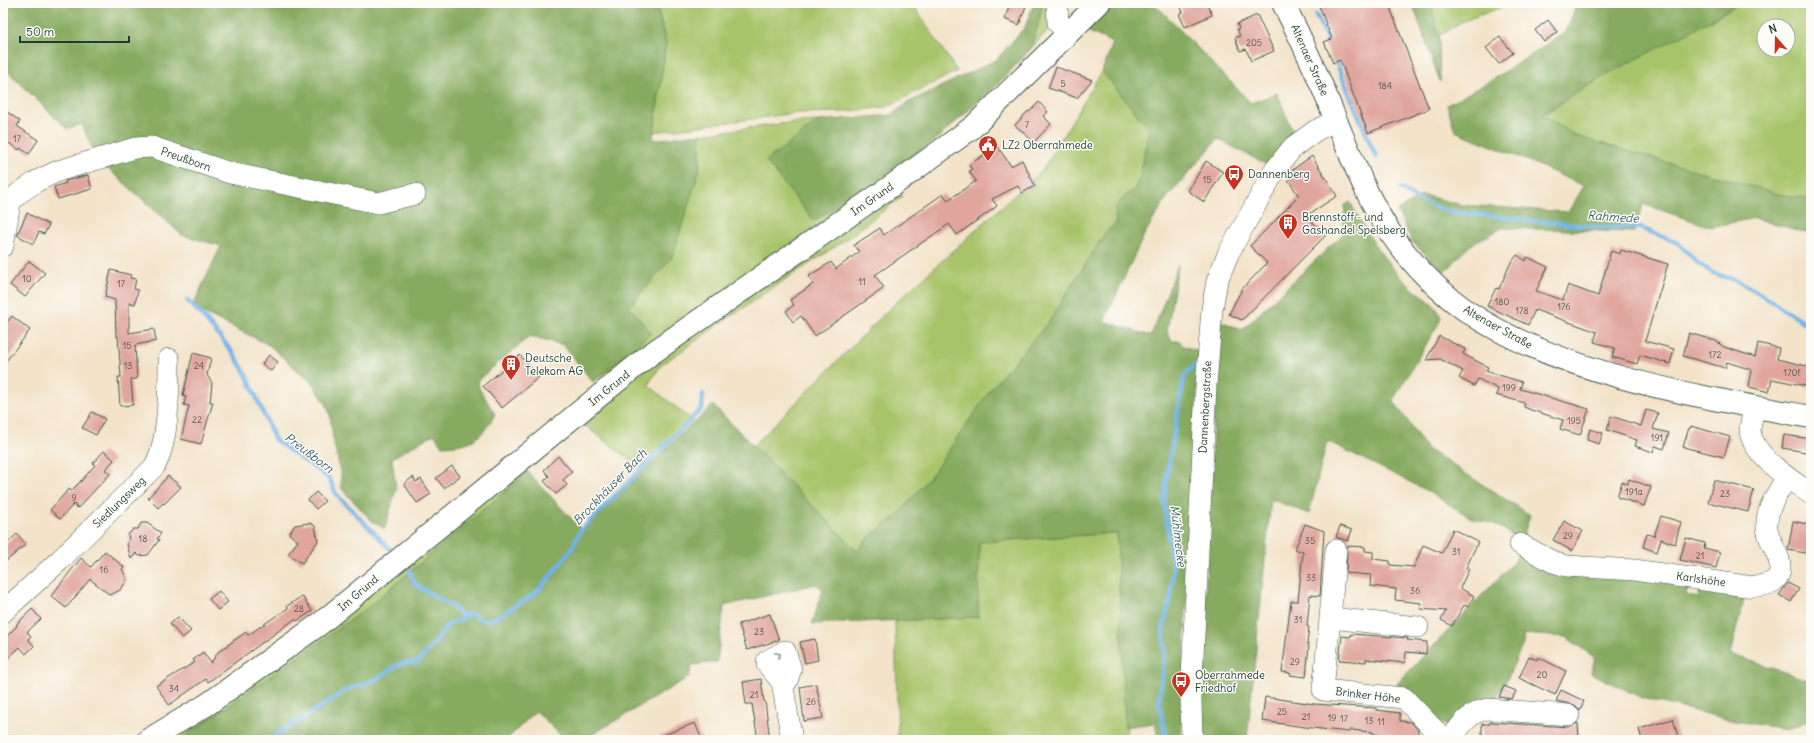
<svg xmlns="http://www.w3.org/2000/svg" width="1814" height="743" font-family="Delius,sans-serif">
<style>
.green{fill:#a8c46b;stroke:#648050;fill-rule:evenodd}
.forest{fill:#86aa5f;stroke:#52744a}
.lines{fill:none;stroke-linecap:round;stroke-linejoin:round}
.stream{stroke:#71b4e6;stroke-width:4.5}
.building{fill:#e0a69e}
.minor-casing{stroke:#3f564a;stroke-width:22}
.major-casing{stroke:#3f564a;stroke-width:24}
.minor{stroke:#fff;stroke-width:21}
.major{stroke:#fff;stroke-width:22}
.oneway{stroke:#8f9e9a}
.labels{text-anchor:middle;stroke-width:3;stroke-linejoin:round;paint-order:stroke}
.number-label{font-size:9px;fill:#4f574e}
.street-label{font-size:11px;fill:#1f3d34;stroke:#fdfcf7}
.poi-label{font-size:11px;fill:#1f3d34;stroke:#fdfcf7;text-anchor:start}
.water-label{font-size:12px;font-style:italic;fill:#386169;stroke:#fdfcf7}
</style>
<rect width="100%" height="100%" fill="#fdfcf7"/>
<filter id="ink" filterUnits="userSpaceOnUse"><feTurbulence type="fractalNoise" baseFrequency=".025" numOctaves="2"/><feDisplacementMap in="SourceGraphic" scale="8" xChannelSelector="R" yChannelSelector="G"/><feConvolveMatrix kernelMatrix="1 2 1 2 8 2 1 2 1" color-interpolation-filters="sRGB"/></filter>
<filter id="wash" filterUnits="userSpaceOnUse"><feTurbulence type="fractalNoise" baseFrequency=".012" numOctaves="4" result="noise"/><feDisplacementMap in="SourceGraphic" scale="16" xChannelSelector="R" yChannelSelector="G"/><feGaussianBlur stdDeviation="0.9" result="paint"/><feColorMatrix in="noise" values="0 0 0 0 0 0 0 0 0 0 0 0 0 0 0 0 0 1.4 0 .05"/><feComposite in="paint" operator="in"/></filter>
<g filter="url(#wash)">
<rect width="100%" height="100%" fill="#f3e3c9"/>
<path class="green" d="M656,3H912L957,71L887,107L841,112L797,113L654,132L666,43Z
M1043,3H1049L1048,12L1049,29L1029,51L1036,32Z
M1430,3H1513L1461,22L1439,36Z
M1738,3H1811V199L1778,194L1575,136L1542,115L1616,69L1719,16ZM1764,26H1788V50H1764Z
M1102,71L1149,129L1140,177L1135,188L1115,207L1116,224L1106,232L1048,323L991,389L934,472L899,514L867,539L857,551L753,446L889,309L1020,190L1022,192L1035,186L1032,179L1042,171Z
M819,121L766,161L814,221L941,135L867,192L593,382L651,333L629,307L672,257L700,167V134L797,122Z
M898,192L903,196L841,243L778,284L661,365L648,385L695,422L644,471L579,421L637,373Z
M523,467L528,472L366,609L184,737L180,740H163Z
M1117,533L1127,740H898L895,621L978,617L979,542Z"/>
<path class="forest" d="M3,3H656L666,43L653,140L700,134V167L672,257L629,307L651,333L593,382L563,345L530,336L478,380L479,388L495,414C481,439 473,445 442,446L434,434L392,458L396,489L385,529L372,521L341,488V474L333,439L330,414L326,404L312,383L269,345L192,307L221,246L182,235L141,198L95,157L82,124L67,129L3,67Z
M1034,3H1043L1036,32L1029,51L997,85L941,135L814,221L766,161L819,121L891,115L909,102L996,60L1025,27Z
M1116,3H1154L1251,103L1277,93L1294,134L1267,165L1218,139L1166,199L1144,235L1104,321L1151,336L1178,265L1167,332L1172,341H1180L1183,346L1199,351L1181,713L1182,740H1158L1155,723L1125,727L1117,533L979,542L978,617L812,624L823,589L816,584L724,606L717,662L692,665L689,677L583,740H565L536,711L506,740H180L366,609L528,472L583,531L614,499L713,405L857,551L867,539L899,514L934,472L991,389L1048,323L1106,232L1116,224L1115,207L1135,188L1140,177L1149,129L1102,71L1113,43L1085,30Z
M1412,3H1430L1439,36L1440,82Z
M1577,3H1738C1676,44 1603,70 1542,115L1575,136L1778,194L1811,199V234L1754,218L1711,227L1643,204L1634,232L1502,228L1469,246L1445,272L1413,243L1397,211L1422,195L1463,205L1568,212L1584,186L1531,162L1455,131L1447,105L1492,80L1566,32Z
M1350,202C1367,234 1385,264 1412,288C1422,297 1443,307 1440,321L1393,400L1427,449L1530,515L1522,540L1494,524L1473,519L1424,489L1327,441L1309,514L1271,499L1247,740H1199L1218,320L1242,330L1343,234L1345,205Z
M1519,549L1689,583L1686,595L1698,598L1702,585L1746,592L1730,654L1811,681V720L1787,729L1735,721L1642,698L1591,673L1595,658L1566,637L1524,634L1523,644L1504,686L1491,705L1450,726L1442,724L1392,689L1515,561Z"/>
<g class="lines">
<path class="stream" d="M1316,15L1328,41
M1336,62L1376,157
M1400,188L1418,200L1446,211L1596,227L1641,228L1678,243L1698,263L1713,273L1738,281L1756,291L1805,323
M187,300L206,320L234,354L247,376L275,440L329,478L336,494L393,552
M410,571L415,584L454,608L463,616
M269,740C295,723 321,706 347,690C356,685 367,684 376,679C393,671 395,660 417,663L433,645L447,625L461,620L463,616L471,614L482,620H493L536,593L557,568L572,548L581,530L702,408L703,394
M1167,740L1159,704L1165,649L1163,628L1171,595L1173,569L1164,502L1167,474L1184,377L1189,370L1197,364"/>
</g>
<g id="blocks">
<path class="building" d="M1010,3H1027L1019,25L1005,19Z
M1179,3H1207L1212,15L1185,27L1179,14L1183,12Z
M1318,3H1382L1384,7L1389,5L1429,109L1368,133L1340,60L1333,63L1324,42L1332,39Z
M1257,15L1274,51L1251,61L1246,49L1240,51L1235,38L1240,36L1237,29L1239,28L1237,24Z
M1548,20L1557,32L1544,42L1535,30Z
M1500,37L1513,53L1499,64L1486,48Z
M1056,67L1092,80L1077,98L1063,93L1048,88Z
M1039,102L1048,112L1043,116L1051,124L1034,142L1015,125L1028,111L1029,112Z
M3,109L20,121L17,126L38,140L29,154L20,148L19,150L3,139Z
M997,146L1011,166L1022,160L1035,186L1022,193L1018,186L992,199L997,206L957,235L949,224L875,275L884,288L815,336L801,316L793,322L786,311L794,305L790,300L813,284L809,276L831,262L836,269L859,252L854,245L880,228L884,235L943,194L948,200L976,181L969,171L972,170L969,165Z
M1312,156L1337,196L1306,216L1326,235L1242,320L1229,314L1242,289L1267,263L1250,246L1299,196L1288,180L1291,178L1288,173Z
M1206,161L1223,172L1204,202L1188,191Z
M88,175L92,189L58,199L54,187L66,183L65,181Z
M27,213L49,225L44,234L39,232L33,244L17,235Z
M1621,250L1668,264L1645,341L1674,349L1670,364L1640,355L1637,364L1612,357L1615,348L1594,342L1597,332L1535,310L1528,325L1487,306L1496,288L1499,289L1510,264L1517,255L1526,261L1527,257L1548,267L1536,291L1563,300L1568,285L1598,296L1611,251L1620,254Z
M29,261L45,273L25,297L10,285Z
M111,270L131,275L130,278L136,279L134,289L138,290L135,304L129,303V333L154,329L156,341L135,345L137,379H131L133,405L120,406L118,377H121L118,336H116L115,300L105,297Z
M12,316L30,330L3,365V327Z
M1689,333L1716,341L1724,347L1755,357L1758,343L1779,348L1777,359L1811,367V387L1772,379L1769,392L1749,387L1752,370L1727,362L1725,368L1683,356Z
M1439,336L1465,349L1463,354L1488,367L1486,371L1522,382L1520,389L1589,409L1580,435L1560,429L1563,420L1531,410L1524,407L1525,403L1496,395L1498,389L1478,379L1474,386L1459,378L1463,371L1440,359L1426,360Z
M193,353L211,358L207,375L212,383L210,402H213L201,444L181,439L189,406L184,405L186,396L183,395Z
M269,355L278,362L271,371L262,364Z
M520,355L539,377L502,408L483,386Z
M1646,410L1658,413L1653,429L1669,433L1664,449L1655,446L1653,452L1635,446L1637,440L1607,430L1611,416L1641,426Z
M92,412L105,419L96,435L82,428Z
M1691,426L1730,437L1724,457L1683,447L1689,428H1691Z
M1590,429L1603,433L1599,444L1587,440Z
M1784,435L1811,439V453L1782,448Z
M104,451L114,460L105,470L110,474L78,508L74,504L60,519L50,510L69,489L71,491L82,480L95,465L93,463Z
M558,456L572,472L563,480L567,485L556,494L544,481L549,476L544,470Z
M452,466L460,476L444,488L436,478Z
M168,476L181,487L164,504L163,503L158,508L148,498Z
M413,477L416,482L421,479L431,494L417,503L404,484Z
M1629,479L1651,487L1644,506L1617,497L1622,482L1628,484Z
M1714,480L1754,490L1748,512L1708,502Z
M316,492L325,501L316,509L308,500Z
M1661,516L1681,522L1675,544L1661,539L1657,552L1643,547L1647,534L1654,536Z
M1564,521L1583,531L1572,551L1553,540Z
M1793,521L1811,525V554L1788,550Z
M141,523H147L161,533L157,539L159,540L148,555L139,556L136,553L131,559L127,544L129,540L128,535L133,529H138Z
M310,523L315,526L318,541L302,563L288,554L298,541L289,534L295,525Z
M1305,524L1324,531L1320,596L1310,595L1307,626L1309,627L1307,644L1309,645L1306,677L1290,675V673L1282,672L1291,601H1298L1303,552L1295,549Z
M1340,526L1352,530L1348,541L1336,537Z
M1453,529L1478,542L1466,568L1469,569L1460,588L1474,596L1468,607L1464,605L1452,626L1441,620L1446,611L1420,609L1421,603L1395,600L1396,589L1370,586L1371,575L1346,573L1347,546L1365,547V551L1373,552V559L1390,561V565L1414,567L1423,545L1442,553Z
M17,534L26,544L3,564V547Z
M1686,538L1705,543L1704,548L1720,552L1716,568L1680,560Z
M105,551L124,567L122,569L126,577V582L120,590L110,595L90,579L66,608L51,596L81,558L91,567Z
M1788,583L1799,589L1791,602L1779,595Z
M219,591L228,602L218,610L209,599Z
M302,596L312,611L297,621L295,619L208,682L206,679L169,705L156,686L195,662L193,660L203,652L211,663L218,652L246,632L248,635L288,608L287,606Z
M32,609L41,619L27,632L31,636L28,639L34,646L26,654L20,647L3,663V640L17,626L16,625Z
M770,614L779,640L747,650L739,624Z
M178,617L191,631L182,638L170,624Z
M1351,634L1408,638L1407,640L1427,642L1426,654L1406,652L1405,663L1366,659V662L1339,660L1342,636L1350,637Z
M815,639L818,660L805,663L800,642Z
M1529,656L1537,660L1538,657L1566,671L1555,695L1519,678Z
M761,679L764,701H765L770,740H758L752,704H746L743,682Z
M816,684L823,718L804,721L800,687Z
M1504,686L1516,691L1512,699L1499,697Z
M1561,690L1584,701L1580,710L1575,705L1556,701Z
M1265,697L1314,704L1376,708V710L1400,713V721L1411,722L1418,730L1417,740H1398V736L1373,734V732L1350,730L1349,732L1312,728L1262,721Z
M1673,719L1679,740H1642L1639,729Z
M1490,722L1568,727L1578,723L1579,740H1482V724H1490Z
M695,723L702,740H654L653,739Z"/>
</g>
</g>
<g filter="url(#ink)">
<use href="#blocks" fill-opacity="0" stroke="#3f564a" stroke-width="1"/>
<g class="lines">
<g class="minor-casing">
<path id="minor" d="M1057,3L1058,23L1068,33
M3,246L10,202L18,194L37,181L58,171L135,148L152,147L230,173L378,203L415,194
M1755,407C1753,414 1750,424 1750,431C1753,456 1792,481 1811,494
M1520,544L1553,562L1566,566L1634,570L1746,586C1764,587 1785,584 1779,560C1776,549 1768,539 1767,528C1765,509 1778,493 1787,477
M1336,550L1330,618L1418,627
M3,612L60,560L154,467C169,443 169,388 169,359
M1330,618L1323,690L1404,698L1444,740
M782,682L787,681L791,669L785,651L767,661V664L782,682L792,740
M1192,740L1191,698L1206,386L1212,309L1217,281L1228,254L1275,170L1293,147L1315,131L1336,120
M1450,740C1459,727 1470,711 1488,709L1569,715"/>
</g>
<g class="major-casing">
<path id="major" d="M1283,3C1303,42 1321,82 1337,123C1353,161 1368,200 1391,234C1412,264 1438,291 1468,312C1562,375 1700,397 1811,417
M148,740L208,704L321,623L648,356L907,175L973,127L1099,3"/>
</g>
<use href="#minor" class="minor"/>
<use href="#major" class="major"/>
</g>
<defs><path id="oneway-chevron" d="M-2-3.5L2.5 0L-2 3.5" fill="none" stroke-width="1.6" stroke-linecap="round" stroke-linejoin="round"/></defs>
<use class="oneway" href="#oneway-chevron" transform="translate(778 655) rotate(-28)"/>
</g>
<defs>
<g id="civic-pin" transform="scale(1)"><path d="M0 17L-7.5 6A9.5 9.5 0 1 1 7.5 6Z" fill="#c8321e" stroke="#fdfcf7"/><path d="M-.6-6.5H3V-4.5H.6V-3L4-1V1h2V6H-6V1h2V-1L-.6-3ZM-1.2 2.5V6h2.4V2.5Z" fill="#fff"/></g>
<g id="bus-pin" transform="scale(1)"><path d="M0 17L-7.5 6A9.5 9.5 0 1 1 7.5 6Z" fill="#c8321e" stroke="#fdfcf7"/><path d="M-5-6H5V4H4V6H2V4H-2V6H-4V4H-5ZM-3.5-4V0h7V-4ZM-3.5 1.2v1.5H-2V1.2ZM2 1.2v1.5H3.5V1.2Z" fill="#fff"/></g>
<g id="building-pin" transform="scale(1)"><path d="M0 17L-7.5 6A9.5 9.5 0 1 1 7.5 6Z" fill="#c8321e" stroke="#fdfcf7"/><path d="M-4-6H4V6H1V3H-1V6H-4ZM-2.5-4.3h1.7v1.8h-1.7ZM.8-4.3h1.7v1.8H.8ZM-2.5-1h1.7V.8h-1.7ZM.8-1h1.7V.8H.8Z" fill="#fff"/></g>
</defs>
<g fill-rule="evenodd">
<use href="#civic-pin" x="988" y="145"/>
<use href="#bus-pin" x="1234" y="174"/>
<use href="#building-pin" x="1288" y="223"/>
<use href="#building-pin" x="511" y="364"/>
<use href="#bus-pin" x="1181" y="681"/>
</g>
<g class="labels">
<g class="number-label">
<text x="1254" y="46">205</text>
<text x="1063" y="87">5</text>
<text x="1385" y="89">184</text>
<text x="1027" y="128">7</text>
<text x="17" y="142">17</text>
<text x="1207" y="183">15</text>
<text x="27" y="282">10</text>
<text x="862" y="285">11</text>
<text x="121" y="287">17</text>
<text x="1502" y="305">180</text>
<text x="1564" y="310">176</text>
<text x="1522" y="314">178</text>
<text x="127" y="349">15</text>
<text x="1715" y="358">172</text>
<text x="128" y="369">13</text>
<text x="199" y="369">24</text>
<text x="1792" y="376">170f</text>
<text x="1509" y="391">199</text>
<text x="197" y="423">22</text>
<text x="1574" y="424">195</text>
<text x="1657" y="441">191</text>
<text x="1634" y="495">191a</text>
<text x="1725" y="497">23</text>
<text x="74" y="501">9</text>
<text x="1568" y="539">29</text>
<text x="143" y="542">18</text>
<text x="1310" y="544">35</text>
<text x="1456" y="555">31</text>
<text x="1700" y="559">21</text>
<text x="104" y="573">16</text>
<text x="1311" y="581">33</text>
<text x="1415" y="594">36</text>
<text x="299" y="612">28</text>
<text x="1298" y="623">31</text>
<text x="759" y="635">23</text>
<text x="1295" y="665">29</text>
<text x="1542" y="678">20</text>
<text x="174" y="692">34</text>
<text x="754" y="698">21</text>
<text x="811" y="705">26</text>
<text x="1282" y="715">25</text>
<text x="1306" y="720">21</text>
<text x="1332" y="721">19</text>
<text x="1344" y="722">17</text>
<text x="1369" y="724">13</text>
<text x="1381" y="725">11</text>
</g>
<g class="street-label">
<text transform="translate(1310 60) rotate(66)" y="4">Altenaer Straße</text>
<text transform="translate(186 159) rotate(19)" y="4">Preußborn</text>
<text transform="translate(872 199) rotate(-35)" y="4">Im Grund</text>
<text transform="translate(1498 327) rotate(29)" y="4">Altenaer Straße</text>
<text transform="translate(609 388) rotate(-39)" y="4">Im Grund</text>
<text transform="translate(1205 407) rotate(-87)" y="4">Dannenbergstraße</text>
<text transform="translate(119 502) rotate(-44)" y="4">Siedlungsweg</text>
<text transform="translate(1701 579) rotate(8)" y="4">Karlshöhe</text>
<text transform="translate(358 593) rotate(-40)" y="4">Im Grund</text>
<text transform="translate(1368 695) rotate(7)" y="4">Brinker Höhe</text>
</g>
<g class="poi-label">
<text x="1002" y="149">LZ2 Oberrahmede</text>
<text x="1248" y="178">Dannenberg</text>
<text x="1302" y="221">Brennstoff - und<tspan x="1302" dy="13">Gashandel Spelsberg</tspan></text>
<text x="525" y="362">Deutsche<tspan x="525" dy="13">Telekom AG</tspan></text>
<text x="1195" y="679">Oberrahmede<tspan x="1195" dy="13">Friedhof</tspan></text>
</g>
<g class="water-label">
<text transform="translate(1613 217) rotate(4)" y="4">Rahmede</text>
<text transform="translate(309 453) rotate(37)" y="4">Preußborn</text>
<text transform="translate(610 487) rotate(-46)" y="4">Brockhäuser Bach</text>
<text transform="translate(1178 536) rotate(83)" y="4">Mühlmecke</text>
</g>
</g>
<rect width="1814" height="743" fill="none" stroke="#fdfcf7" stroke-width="16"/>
<g transform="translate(1776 38) rotate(340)"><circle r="19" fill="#fdfcf7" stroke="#a4b0a9"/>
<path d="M0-3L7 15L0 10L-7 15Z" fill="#c8321e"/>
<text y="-6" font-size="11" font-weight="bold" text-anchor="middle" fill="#1f3d34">N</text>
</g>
<path d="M20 36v6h109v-6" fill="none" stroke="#1f3d34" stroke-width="2"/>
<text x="26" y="36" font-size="12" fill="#1f3d34" stroke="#fdfcf7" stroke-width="3" paint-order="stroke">50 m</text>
</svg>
